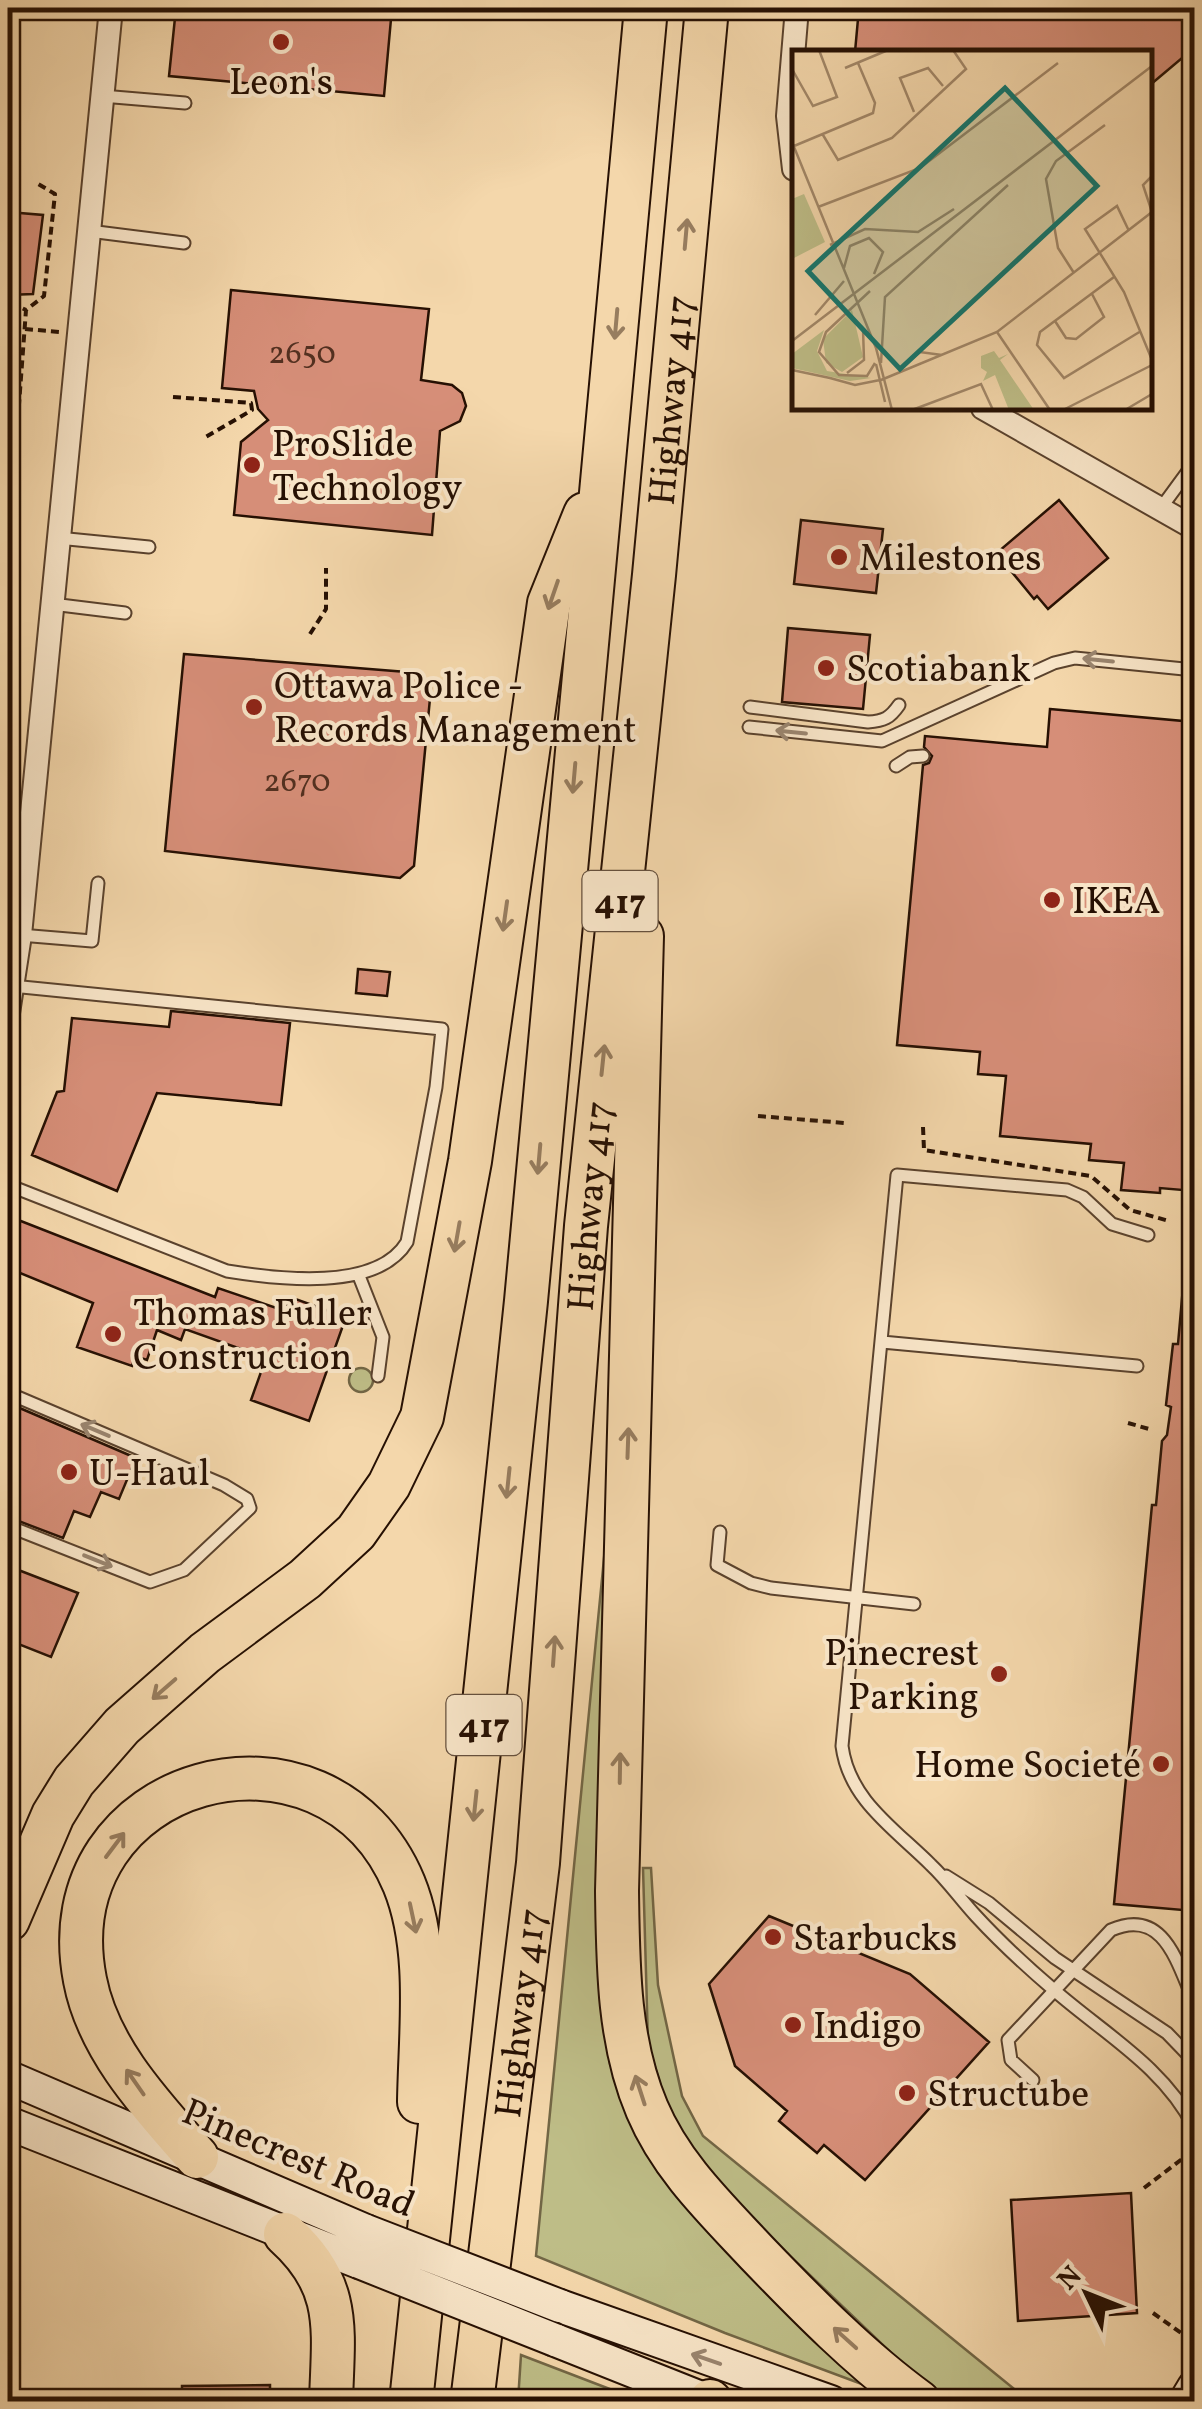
<svg xmlns="http://www.w3.org/2000/svg" width="1202" height="2409" font-family="Vollkorn,serif">
<style>
.green{fill:#bebd87;stroke:#726645;stroke-width:2.5}
.building{fill:#d68e78;stroke:#261003;stroke-width:2.5}
.lines{fill:none;stroke-linecap:round;stroke-linejoin:round}
.service-casing{stroke:#5a422d;stroke-width:15}
.minor-casing{stroke:#5a422d;stroke-width:26}
.secondary-casing{stroke:#261003;stroke-width:36}
.motorway-casing{stroke:#261003;stroke-width:46}
.path{stroke:#261003;stroke-width:4;stroke-dasharray:8 5;stroke-linecap:butt}
.service{stroke:#f8e5c8;stroke-width:11}
.minor{stroke:#f8e5c8;stroke-width:22}
.secondary{stroke:#f8e5c8;stroke-width:32}
.motorway{stroke:#f4d7ab;stroke-width:42}
.secondary-bridge-casing{stroke:#261003;stroke-width:36;stroke-linecap:butt}
.secondary-bridge{stroke:#f8e5c8;stroke-width:32}
.oneway{stroke:#977d5f}
.oneway2{stroke:#9a856f}
.poi-dot{fill:#8f2418;stroke:#f8e5c8;stroke-width:4}
.labels{text-anchor:middle;stroke-width:8;stroke-linejoin:round;paint-order:stroke}
.number-label{font-size:32px;fill:#523020}
.shield{fill:#f8e5c8;stroke:#65503e;stroke-width:2.5}
.shield-label{font-size:35px;font-weight:bold;fill:#261003}
.poi-label{font-size:38px;fill:#261003;stroke:#f8e5c8;text-anchor:start}
.street-label{font-size:38px;fill:#261003;stroke:#f8e5c8}
.inset-road{fill:none;stroke:#a28768;stroke-width:2.5}
.view{fill:#0f766e;fill-opacity:0.15;stroke:#0f766e;stroke-width:5}
.inset-edge{fill:none;stroke:#261003;stroke-width:5}
</style>
<rect width="100%" height="100%" fill="#f4d7ab"/>
<filter id="stains"><feTurbulence type="fractalNoise" baseFrequency=".002" numOctaves="4"/><feColorMatrix values="0 0 0 0 .2 0 0 0 0 .09 0 0 0 0 .02 0 0 0 .5 -.17"/></filter>
<radialGradient id="worn" r=".72"><stop offset=".6" stop-color="#630" stop-opacity="0"/><stop offset="1" stop-color="#630" stop-opacity=".3"/></radialGradient>
<path class="green" d="M349 1380a12 12 0 1 1 24 0a12 12 0 1 1-24 0Z
M605,1548L607,1721L600,1988L610,2064L658,2172L784,2301L894,2396L725,2333L536,2256Z
M643,1868H651L658,1985L682,2096L703,2136L1029,2401H953L909,2370L744,2212L672,2124L648,2043Z
M521,2355L641,2401H518Z"/>
<path class="building" d="M176,8H392L384,96L169,76Z
M859,8H1194V48L1150,85V52H855Z
M8,212L43,215L33,294L8,295Z
M231,290L429,309L421,380L452,385L462,393L466,406L460,421L440,431L432,535L234,515L241,442L268,420L258,409L254,391L222,388Z
M1059,500L1108,558L1048,609L1037,596L1034,599L1007,566L1010,563L999,551Z
M801,520L883,529L876,593L794,584Z
M788,628L870,635L863,709L782,702Z
M184,654L419,673L431,688L414,866L400,878L165,851Z
M1050,709L1194,722V1191L1160,1188V1193L1121,1190L1124,1163L1089,1160L1091,1144L1000,1136L1006,1076L978,1074L980,1052L897,1045L923,765L929,763L932,756L924,747L925,736L1047,747Z
M358,969L390,972L387,996L356,993Z
M171,1011L290,1023L281,1105L157,1093L117,1191L32,1155L57,1092L64,1091L72,1018L169,1027Z
M8,1216L215,1297L218,1288L285,1311L290,1297L346,1317L309,1421L251,1400L266,1358L185,1329L181,1340L157,1330L147,1360L135,1356L132,1366L77,1347L93,1303L8,1268Z
M1183,1287H1194V1911L1114,1904L1152,1505H1156L1162,1441L1167,1435L1171,1407L1166,1405L1173,1344H1178Z
M8,1403L136,1458L119,1499L101,1492L90,1517L74,1511L63,1538L8,1517Z
M8,1566L78,1593L51,1657L8,1640Z
M769,1916L910,1974L989,2042L865,2180L824,2145L817,2153L779,2121L787,2111L735,2066L709,1984Z
M1131,2193L1137,2313L1018,2321L1011,2200Z
M270,2385V2402H182V2386Z"/>
<g class="lines">
<g class="service-casing">
<path id="service" d="M102,96L185,103
M89,231L184,243
M1161,508L1194,463
M58,538L149,547
M52,604L125,613
M750,707L868,722C884,721 890,718 899,705
M749,727L882,741L1054,663L1075,658L1194,670
M896,766L910,757L923,756
M20,935L92,941L98,883
M8,1185L227,1271C277,1279 377,1292 407,1242L436,1087L442,1029L12,986
M1148,1235L1112,1224L1083,1197L1067,1190L897,1175L842,1746C849,1800 895,1829 931,1865C948,1881 961,1900 976,1916C1000,1942 1027,1967 1054,1990C1103,2033 1164,2067 1194,2127
M359,1276L383,1337L378,1376
M882,1342L1137,1366
M8,1393L224,1485L247,1499L250,1508L184,1570L150,1582L8,1526
M720,1532L717,1565L751,1583L771,1588L914,1604
M946,1876L989,1903L1055,1958L1167,2033L1194,2061
M1184,2048L1194,2036
M1033,2080L1011,2060L1008,2040L1111,1930C1164,1907 1177,1963 1194,2001"/>
</g>
<g class="minor-casing">
<path id="minor" d="M794,169L788,116L797,8
M983,408L1194,528
M8,1013L20,935L111,8"/>
</g>
<g class="secondary-casing">
<path id="secondary" d="M8,2077L366,2231
M8,2123L359,2262
M560,2306L831,2402
M555,2340L711,2402
M1185,2402L1194,2387"/>
</g>
<g class="motorway-casing">
<g id="motorway">
<path d="M642,936L617,1891C618,1964 618,2041 647,2109C671,2166 715,2208 757,2253C807,2305 860,2359 919,2402"/>
<path d="M8,1920L53,1815L74,1781L122,1726L205,1653L305,1579L356,1532L389,1485L422,1417L470,1161L549,603L585,514"/>
<path d="M197,2157C152,2106 98,2049 85,1980C45,1774 327,1699 404,1884C431,1950 420,2032 419,2102"/>
<path d="M285,2234C343,2286 333,2330 331,2402"/>
<path d="M710,2401L711,2402"/>
<path d="M411,2402L526,1301L646,8"/>
<path id="s1" d="M472,2402L538,1863L586,1226L654,575L707,8"/>
</g>
</g>
<path class="path" d="M11,303L26,310
M25,329L60,332
M173,397L251,403L252,410L204,438
M13,485L26,310L44,296L55,194L35,182
M310,634L326,609V568
M758,1116L845,1123
M923,1127L924,1150L1091,1176L1130,1210L1169,1221
M1128,1423L1149,1429
M1144,2188L1186,2156
M1153,2313L1184,2335"/>
<use href="#service" class="service"/>
<use href="#minor" class="minor"/>
<use href="#secondary" class="secondary"/>
<use href="#motorway" class="motorway"/>
<g class="secondary-bridge-casing">
<path id="secondary-bridge" d="M366,2231L560,2306
M359,2262L555,2340"/>
</g>
<use href="#secondary-bridge" class="secondary-bridge"/>
</g>
<defs><path id="oneway-shaft" d="M-6 0H5M1.5-3L5.5 0L1.5 3" fill="none" stroke-width="1.6" stroke-linecap="round" stroke-linejoin="round" transform="scale(2.5)"/></defs>
<g class="oneway">
<use href="#oneway-shaft" transform="translate(686 234) rotate(-85)"/>
<use href="#oneway-shaft" transform="translate(616 324) rotate(95)"/>
<use href="#oneway-shaft" transform="translate(553 595) rotate(109)"/>
<use href="#oneway-shaft" transform="translate(574 778) rotate(95)"/>
<use href="#oneway-shaft" transform="translate(505 916) rotate(98)"/>
<use href="#oneway-shaft" transform="translate(603 1060) rotate(-84)"/>
<use href="#oneway-shaft" transform="translate(539 1159) rotate(95)"/>
<use href="#oneway-shaft" transform="translate(457 1237) rotate(100)"/>
<use href="#oneway-shaft" transform="translate(628 1443) rotate(-88)"/>
<use href="#oneway-shaft" transform="translate(508 1483) rotate(96)"/>
<use href="#oneway-shaft" transform="translate(554 1651) rotate(-86)"/>
<use href="#oneway-shaft" transform="translate(164 1689) rotate(139)"/>
<use href="#oneway-shaft" transform="translate(620 1768) rotate(-89)"/>
<use href="#oneway-shaft" transform="translate(475 1806) rotate(96)"/>
<use href="#oneway-shaft" transform="translate(115 1845) rotate(-53)"/>
<use href="#oneway-shaft" transform="translate(413 1918) rotate(78)"/>
<use href="#oneway-shaft" transform="translate(135 2082) rotate(-125)"/>
<use href="#oneway-shaft" transform="translate(640 2090) rotate(-108)"/>
<use href="#oneway-shaft" transform="translate(845 2338) rotate(-138)"/>
</g>
<g class="oneway2">
<use href="#oneway-shaft" transform="translate(1098 660) rotate(-174)"/>
<use href="#oneway-shaft" transform="translate(791 732) rotate(-174)"/>
<use href="#oneway-shaft" transform="translate(95 1430) rotate(-157)"/>
<use href="#oneway-shaft" transform="translate(98 1561) rotate(22)"/>
<use href="#oneway-shaft" transform="translate(706 2359) rotate(-161)"/>
</g>
<g class="poi-dot">
<circle cx="281" cy="42" r="10"/>
<circle cx="252" cy="465" r="10"/>
<circle cx="839" cy="557" r="10"/>
<circle cx="826" cy="668" r="10"/>
<circle cx="254" cy="707" r="10"/>
<circle cx="1052" cy="900" r="10"/>
<circle cx="113" cy="1334" r="10"/>
<circle cx="69" cy="1472" r="10"/>
<circle cx="999" cy="1674" r="10"/>
<circle cx="1161" cy="1764" r="10"/>
<circle cx="773" cy="1937" r="10"/>
<circle cx="793" cy="2025" r="10"/>
<circle cx="907" cy="2093" r="10"/>
</g>
<g class="labels">
<g class="number-label">
<text x="302" y="363">2650</text>
<text x="297" y="791">2670</text>
</g>
<g class="shield">
<rect x="582.5" y="871" width="75" height="60" rx="8"/>
<rect x="446.5" y="1695" width="75" height="60" rx="8"/>
</g>
<g class="shield-label">
<text x="620" y="913">417</text>
<text x="484" y="1737">417</text>
</g>
<g class="poi-label">
<text x="281" y="94" text-anchor="middle">Leon's</text>
<text x="272" y="456">ProSlide<tspan x="272" dy="44">Technology</tspan></text>
<text x="859" y="570">Milestones</text>
<text x="846" y="681">Scotiabank</text>
<text x="274" y="698">Ottawa Police -<tspan x="274" dy="44">Records Management</tspan></text>
<text x="1072" y="913">IKEA</text>
<text x="133" y="1325">Thomas Fuller<tspan x="133" dy="44">Construction</tspan></text>
<text x="89" y="1485">U-Haul</text>
<text x="979" y="1665" text-anchor="end">Pinecrest<tspan x="979" dy="44">Parking</tspan></text>
<text x="1141" y="1777" text-anchor="end">Home Societé</text>
<text x="793" y="1950">Starbucks</text>
<text x="813" y="2038">Indigo</text>
<text x="927" y="2106">Structube</text>
</g>
<g class="street-label">
<text dy="13" stroke="none"><textPath href="#s1" startOffset="2012">Highway 417</textPath></text>
<text dy="13" stroke="none"><textPath href="#s1" startOffset="1202">Highway 417</textPath></text>
<text dy="13" stroke="none"><textPath href="#s1" startOffset="392">Highway 417</textPath></text>
<text transform="translate(299 2157) rotate(23)" y="13">Pinecrest Road</text>
</g>
</g>
<g transform="translate(792 50)">
<rect width="360" height="360" fill="#f4d7ab"/>
<path d="M12,144L33,192L0,209V149ZM60,260L71,307L50,322L34,313L31,289ZM32,280L25,301L35,321L79,328L58,331L0,318V304ZM202,301L207,308L216,304L208,310L242,360H217L203,325L191,331L195,322L189,318V306Z" fill="#bebd87"/>
<path class="inset-road" d="M53,18L96,0M0,19L21,56L45,47L27,0M122,62L108,28L136,18L151,36M31,85L46,110L100,88L174,19L161,0M0,92L84,298L100,360M2,96L81,63L83,53L66,13M26,157L128,118L266,13M337,181L325,156L293,179L332,242L360,310M38,195L73,179L126,182L162,159M52,218L58,196L77,188L91,202L82,224M282,223L266,198L254,129L264,111L313,75M322,227L248,282L245,295L272,328L349,281M78,241L34,282L27,302L47,325L75,326L83,313M23,265L52,231M263,271L274,288L284,289L312,267L300,244M205,282L258,360M0,291L360,16M89,313L93,247L216,135M84,314L93,352M109,318L128,302L150,305M0,320L38,328M55,323L72,310L71,279M38,328L63,335L88,330M89,330L205,282L360,162L351,135L360,126M120,360L189,334L201,360M271,360L360,315M333,360L360,344"/>
<path class="view" d="M213,38L305,136L108,319L16,221Z"/>
<rect width="360" height="360" class="inset-edge"/>
</g>
<rect width="1202" height="2409" fill="none" stroke="#f4d7ab" stroke-width="40"/>
<rect x="10" y="10" width="1182" height="2389" fill="none" stroke="#261003" stroke-width="5"/>
<rect x="20" y="20" width="1162" height="2369" fill="none" stroke="#261003" stroke-width="2.5"/>
<g transform="translate(1087 2294) rotate(313)" stroke="#f8e5c8" stroke-width="8" paint-order="stroke">
<path d="M0-8L18 38L0 25L-18 38Z" fill="#261003"/>
<text y="-15" font-size="28" font-weight="bold" text-anchor="middle" fill="#261003">N</text>
</g>
<rect width="100%" height="100%" filter="url(#stains)"/>
<rect width="100%" height="100%" fill="url(#worn)"/>
</svg>
